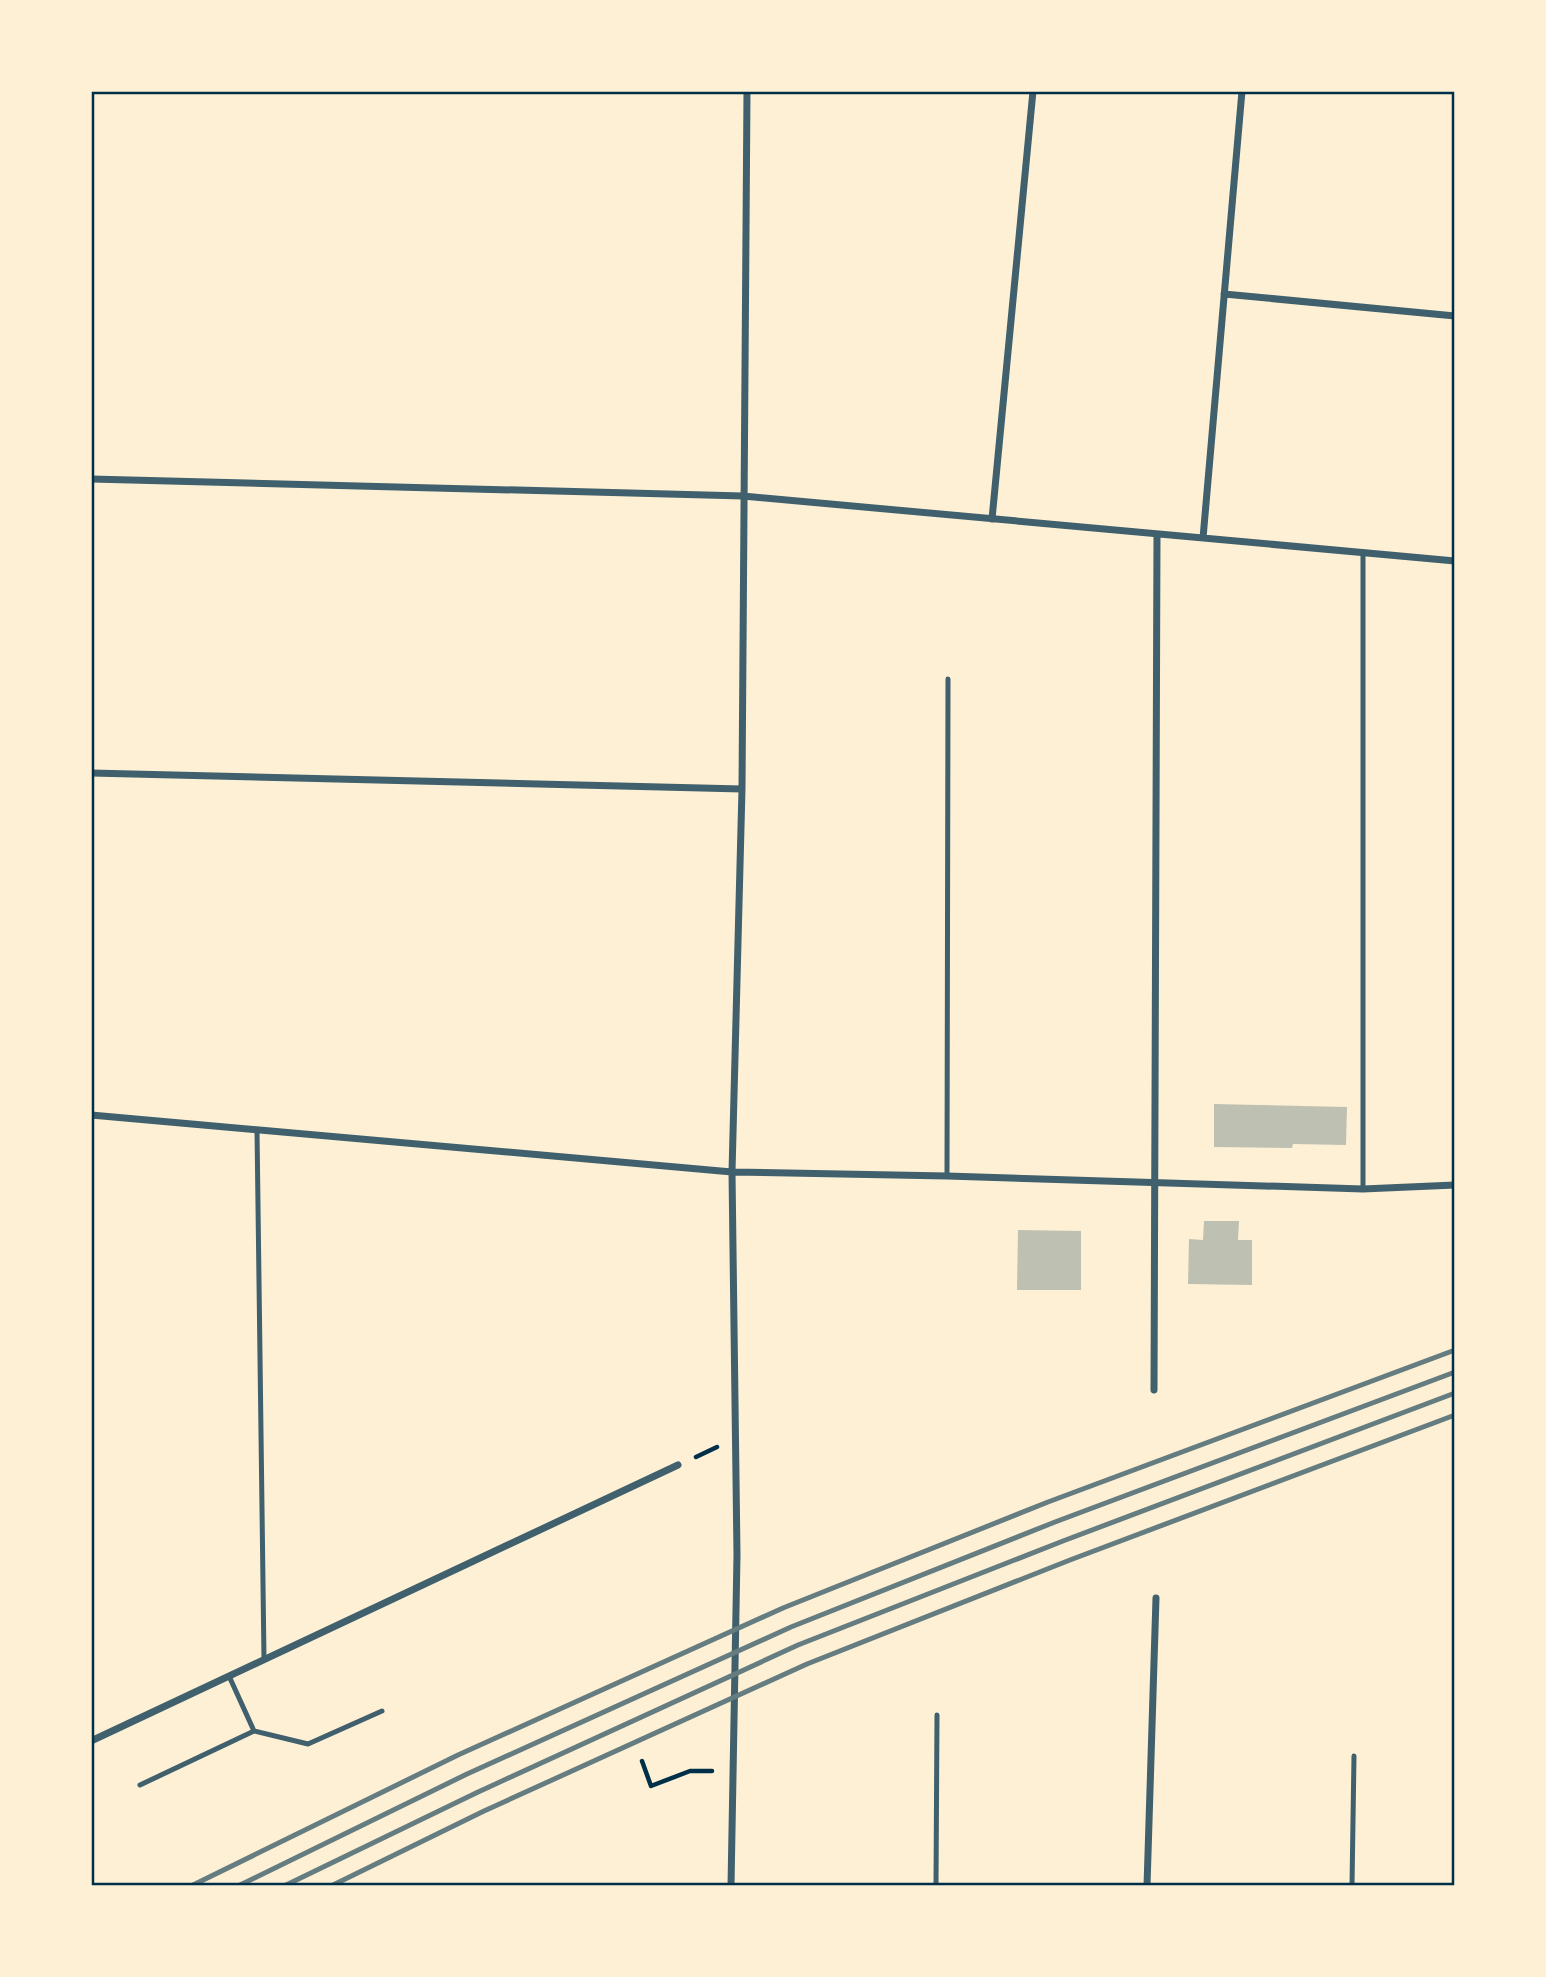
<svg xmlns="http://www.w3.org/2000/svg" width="1546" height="1977" font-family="Lora,serif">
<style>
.building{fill:#bec0b2}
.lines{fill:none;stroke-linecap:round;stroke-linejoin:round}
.path{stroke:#003049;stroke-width:4.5}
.service{stroke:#3f606c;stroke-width:5}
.minor{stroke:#3f606c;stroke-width:7}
.rail{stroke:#657d81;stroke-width:5}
.neatline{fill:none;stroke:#003049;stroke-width:2.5}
</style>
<rect width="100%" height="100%" fill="#fdf0d5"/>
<path class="building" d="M1214,1104L1347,1107L1346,1145L1293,1144L1292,1148L1214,1147Z
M1204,1221H1239L1238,1240H1252V1285L1188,1284L1189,1239L1203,1240Z
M1018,1230L1081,1231V1290H1017Z"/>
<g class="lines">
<path class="path" d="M696,1457L717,1447
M642,1761L651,1786L690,1771H712"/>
<path class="service" d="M1363,552V1189
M257,1130L264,1659
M947,1176L948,679
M229,1676L254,1731L308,1744L382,1711
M140,1785L254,1731
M936,1886L937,1715
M1352,1886L1354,1756"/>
<path class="minor" d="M1224,294L1455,316
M91,479L743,496L1455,561
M992,519L1033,91
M1203,538L1242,91
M91,773L742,789
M91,1115L732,1172L947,1176L1363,1189L1455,1185
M1154,1390L1157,534
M91,1741L678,1465
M731,1886L737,1555L732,1172L742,789L747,91
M1147,1886L1156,1598"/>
<path class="rail" d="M191,1886L458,1755L783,1608L1048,1502L1455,1350
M238,1886L467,1774L791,1627L1055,1522L1455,1372
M284,1886L476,1793L798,1645L1063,1541L1455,1393
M331,1886L484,1811L807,1664L1070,1560L1455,1415"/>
</g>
<rect width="1546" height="1977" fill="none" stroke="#fdf0d5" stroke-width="186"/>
<rect x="93" y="93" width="1360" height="1791" class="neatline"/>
</svg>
